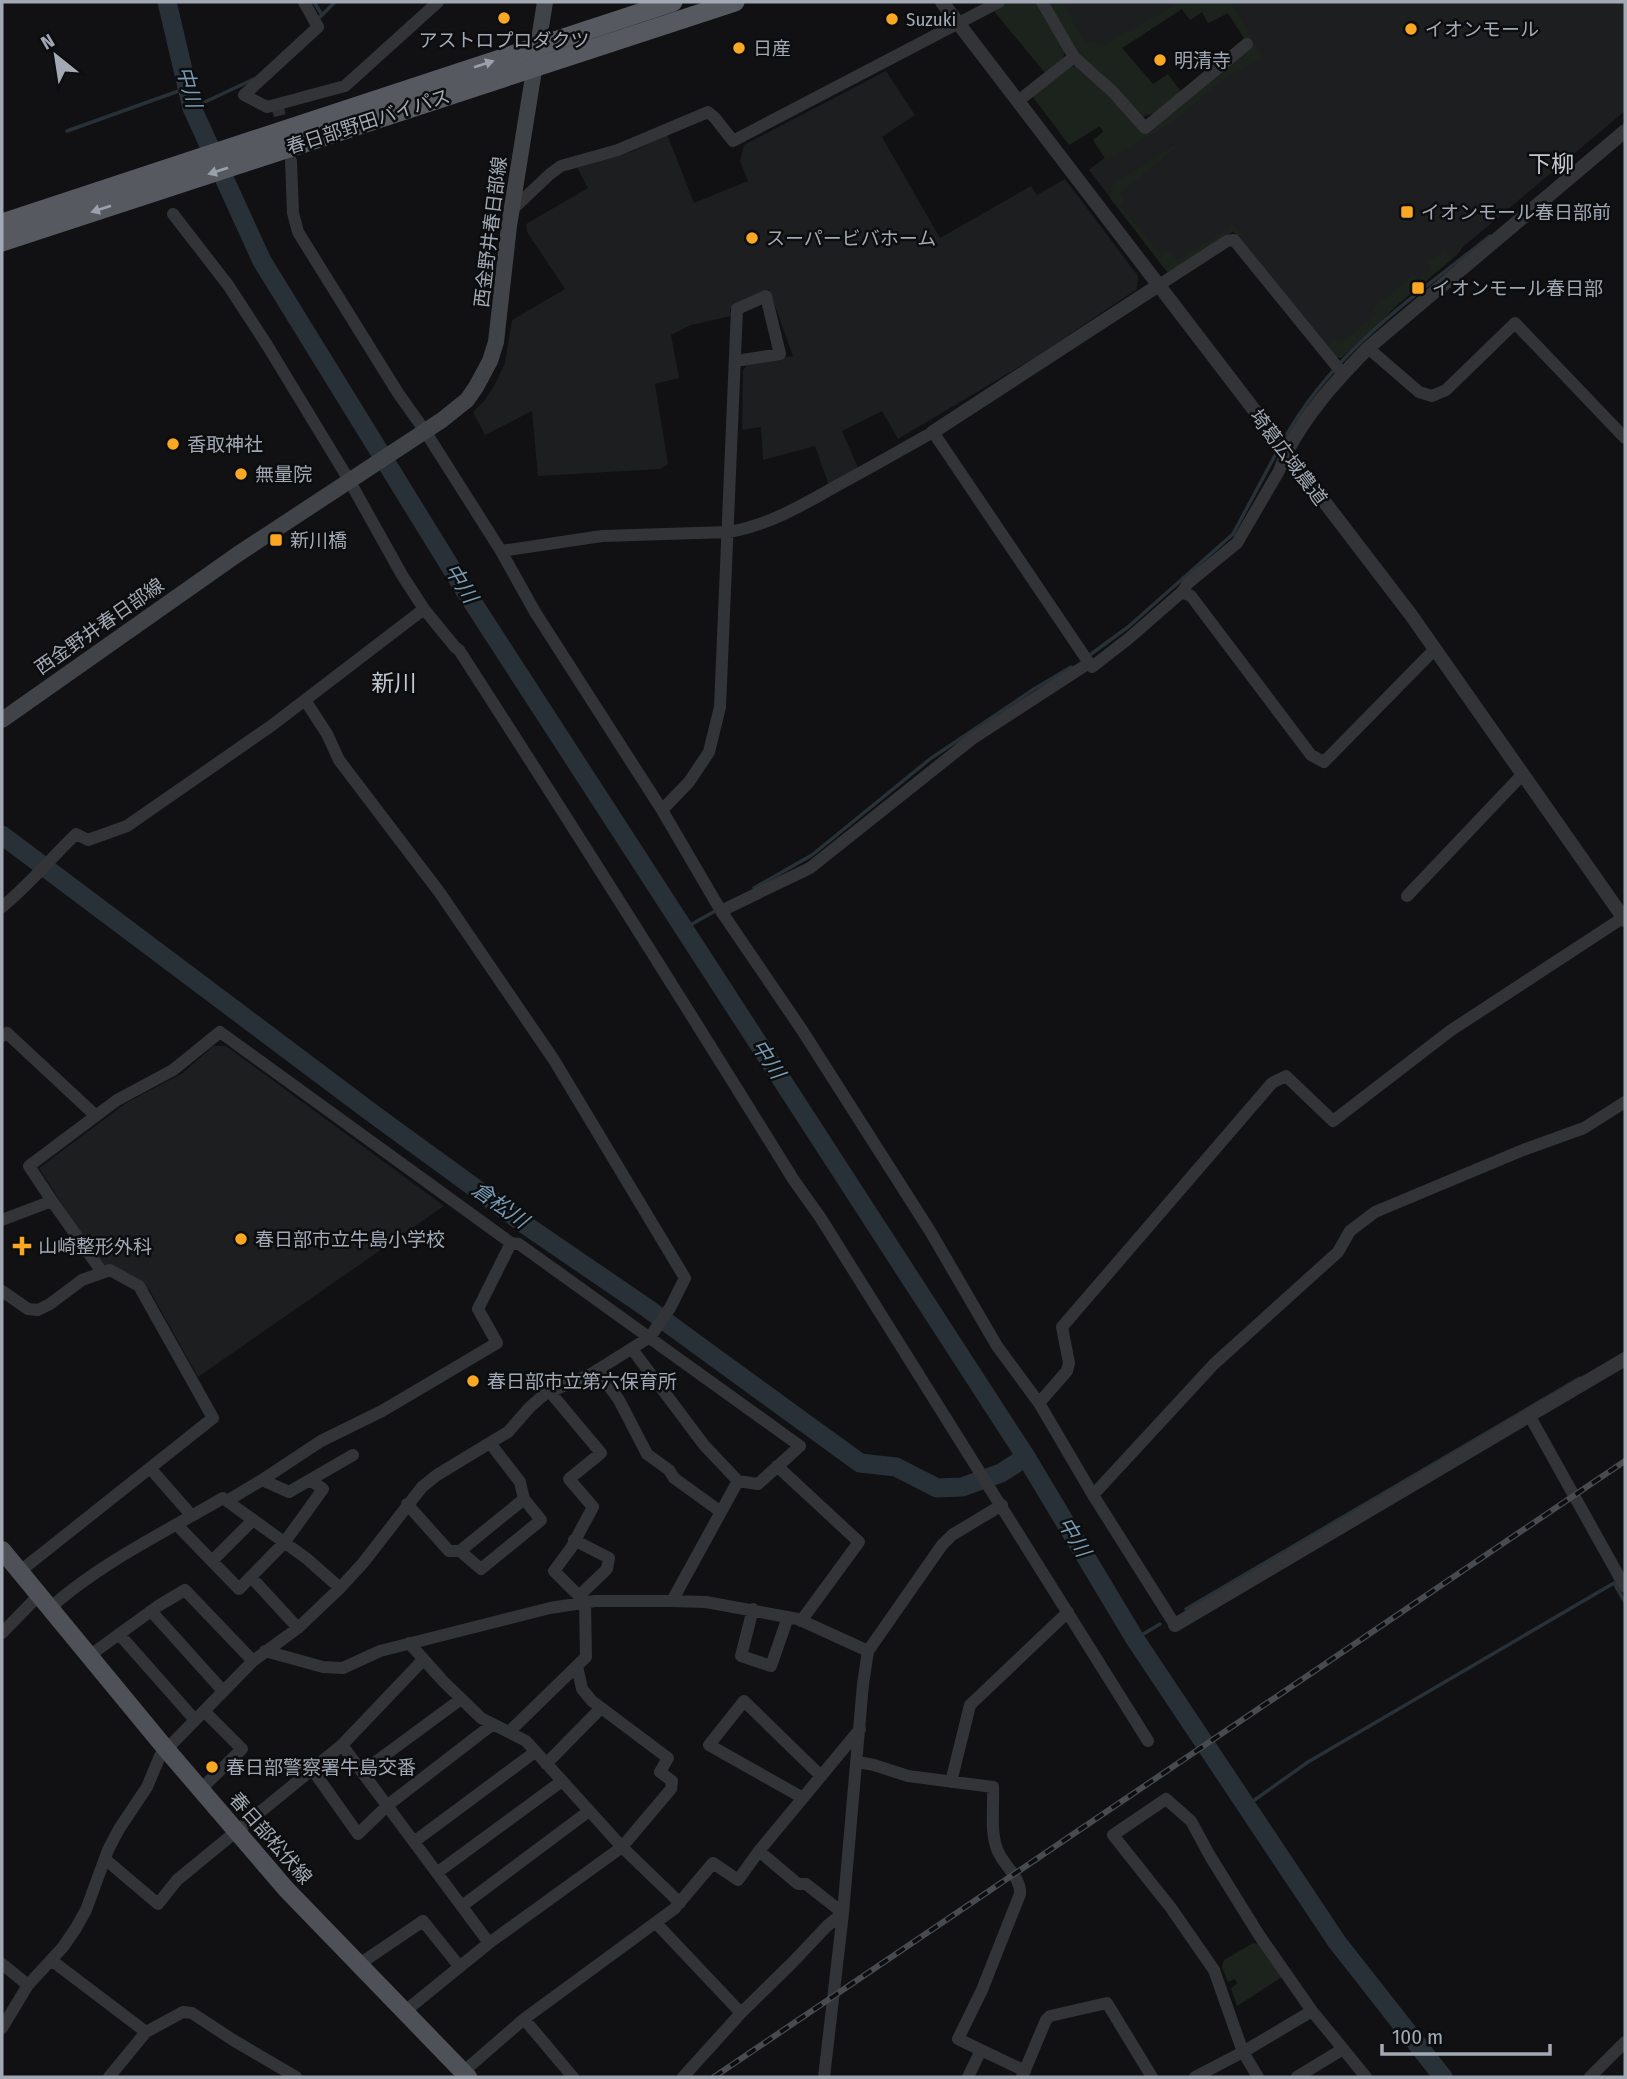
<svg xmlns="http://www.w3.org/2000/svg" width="1627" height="2079" font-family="'Fira Sans Condensed','Noto Sans JP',sans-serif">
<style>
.built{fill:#1d1e20}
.green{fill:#1c231c}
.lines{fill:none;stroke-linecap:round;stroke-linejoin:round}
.stream{stroke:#273137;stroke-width:3.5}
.river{stroke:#273137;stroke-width:19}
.minor-tunnel{stroke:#2e2f33;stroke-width:12;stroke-dasharray:12 6;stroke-linecap:butt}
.minor{stroke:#323438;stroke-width:12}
.tertiary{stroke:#323438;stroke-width:14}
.secondary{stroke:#404348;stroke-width:16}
.primary{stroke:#4e5157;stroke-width:18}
.trunk{stroke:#565a60;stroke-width:19}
.rail-casing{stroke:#474a4f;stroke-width:6}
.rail{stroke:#0c0d0e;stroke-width:3.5;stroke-dasharray:10;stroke-linecap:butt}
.oneway{fill:#9aa1ac}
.poi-dot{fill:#faa723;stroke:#0c0d0e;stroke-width:2.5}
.labels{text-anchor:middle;stroke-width:5;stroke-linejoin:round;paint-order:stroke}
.poi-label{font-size:19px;fill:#a2a9b4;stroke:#0c0d0e;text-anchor:start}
.street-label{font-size:19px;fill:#a2a9b4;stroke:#0c0d0e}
.water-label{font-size:21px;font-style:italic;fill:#7799b2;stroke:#0c0d0e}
.quarter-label{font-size:23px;fill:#c3c7d0;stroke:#0c0d0e}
</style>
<rect width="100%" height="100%" fill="#111113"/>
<path class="built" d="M1048,2H1625V111L1464,246L1457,255L1396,306L1368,335L1341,358L1334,357L1234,231L1168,273L1089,170L1105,158L1093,140L1103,132L1100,126L1069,145L1109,95L1143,134L1194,92L1249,46L1228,13L1208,23L1202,12L1190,20L1182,9L1122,48L1100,72Z
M886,71L915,115L882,137L940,238L1031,186L1037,195L1065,179L1138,276L1137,289L1034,358L898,439L882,411L842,431L859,470L829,486L815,446L763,460L761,427L742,430L743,370L747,365L793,356L769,289L730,309L731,316L691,325L671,335L679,378L655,384L668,464L660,469L538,476L532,411L485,435L473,412L485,400L495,384L505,363L512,320L565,289L527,232L526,224L588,188L577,167L634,151L667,134L694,203L748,181L740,161L744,145Z
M213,1046H226L444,1206L198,1377L149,1289L120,1273L109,1277L39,1168L126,1103L183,1073Z"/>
<path class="green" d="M1008,2H1036L1065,51L1063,59L1045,73L993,10Z
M1048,2H1062L1086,44L1094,41L1098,48L1180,2H1231L1263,58L1229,75L1174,121L1089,170L1105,158L1093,140L1103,132L1100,126L1069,145L1032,96L1069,67L1076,66L1109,95L1143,134L1249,46L1228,13L1208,23L1202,12L1190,20L1182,9L1122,48L1153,84L1168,74L1181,92L1154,113L1142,117L1100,72L1079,55Z
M1174,145L1180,153L1175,148L1120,193L1125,200L1120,205L1162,257L1168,251L1177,260L1231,228L1229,219L1242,235L1239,238L1233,231L1168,273L1110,198L1114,184Z
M1445,250L1452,259L1396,306L1368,335L1341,358L1334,357L1328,349L1329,345L1337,339L1341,343L1376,314L1373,309L1413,275L1418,280L1431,269L1427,264Z
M1253,1943L1260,1944L1282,1977L1237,2006L1231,1988L1237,1984L1235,1979L1228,1982L1222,1967L1224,1960Z"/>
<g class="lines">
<path class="stream" d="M314,2L322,15
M318,19L335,2
M192,108L254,79
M67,131L187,88
M1283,441C1332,352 1412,298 1490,236
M1087,657L1128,627L1233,534L1279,448
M754,888L812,855L930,759L1034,689L1071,667
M683,929L717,910
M1186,1609L1580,1378
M1135,1639L1160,1624
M1246,1806L1308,1762L1614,1583L1625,1602"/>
<path class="river" d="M167,2L192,108L262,261L464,589L1026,1457L1135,1639L1337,1942L1443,2077
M2,835L372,1113L527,1226L647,1308L860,1463L896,1467L937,1488L962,1487L1001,1473L1026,1457"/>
<path class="minor-tunnel" d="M277,104L285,137"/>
<path class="minor" d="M304,2L318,27L244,95L267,107L345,86L438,2
M1042,2L1074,57L1113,92L1145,128L1247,44
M1018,101L1074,57
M291,161L293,213L298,232L398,393L425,431L501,551L535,612L662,810L721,911L802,1030L930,1231L997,1346L1039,1403L1093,1495L1175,1625
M512,210L550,174L561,166L618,150L708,112L715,118L733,141L999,2
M173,214L228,285L267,345L349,480L402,575L424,609L455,647L459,650C572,825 683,1001 793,1179L820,1217L1148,1741
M1159,285L1227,241L1234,240L1343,374
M1368,348L1419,392L1432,396L1446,390L1515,323L1625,438
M501,551L602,536L729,532C769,525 803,505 838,485C870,468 901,450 933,432L1089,663
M1182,592L1191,596L1311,755L1324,762L1435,649
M662,810L689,782L709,752L720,707L737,309L766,296L780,354L736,361
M1407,896L1522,775
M2,907C29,885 51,858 76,834L88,840L127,826L271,726L424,609
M721,911L810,868L972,739L1089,663L1092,667L1128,639L1182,592L1188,583L1237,543L1279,471L1286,453
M2,1036L7,1033L96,1116
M52,1201L102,1272
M2,1220L52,1201L29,1166L117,1100L173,1070L220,1032L511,1243L519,1244L800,1446L758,1484L738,1481L704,1445L632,1349
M2,1291L28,1309L38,1310L50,1304L82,1280L110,1270L139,1286L213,1418L19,1572
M597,1370L619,1400L647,1454L669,1470L674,1478L721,1512
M1039,1403L1067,1371L1069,1363L1062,1327L1272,1083L1286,1076L1333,1121L1450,1031L1624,917
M1529,1415L1625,1587
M777,1466L859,1542L801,1621
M150,1468L192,1516
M262,1480L321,1441L382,1411L497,1343L478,1309L511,1243
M1093,1495L1214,1364L1338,1252L1350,1231L1375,1212L1523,1150L1584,1128L1625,1102
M227,1501L306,1558L340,1588
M407,1504L449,1551H460L524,1499
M177,1525L239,1589L284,1543L323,1489L310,1480
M574,1540L609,1558L607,1569L579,1596
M460,1551L481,1569L541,1520L524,1499L520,1482L490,1443
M212,1561L253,1520
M251,1577L298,1628
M672,1601L738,1481
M50,1608C100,1563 165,1532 223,1498L227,1501L262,1480L289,1492L353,1455
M753,1609L741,1656L771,1666L788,1617
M151,1611L223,1691
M2,1633L39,1595
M119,1634L195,1720
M409,1643L443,1681L481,1718L526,1741L622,1847L680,1903
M265,1651L323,1667L343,1668L380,1651L550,1608L595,1601H672L706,1602L798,1619L868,1651
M89,1656L158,1606L185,1590L253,1661
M509,1732L586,1657L585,1602L554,1571L571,1548L593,1507L569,1479L601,1453L550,1392
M342,1745L489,1943
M858,1762L874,1765L908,1776L993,1787C994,1806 990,1831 997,1849C1003,1866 1021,1876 1020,1894L982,1990L958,2039L1025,2071
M546,1764L601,1708
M312,1769L358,1834L388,1805L493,1724
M362,1772L461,1699
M951,1782L970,1705L1068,1612
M201,1789L242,1749L204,1711
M803,1798L709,1745L744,1701L821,1776
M415,1841L535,1752
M759,1851L860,1729
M105,1859L158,1904L177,1880L342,1745L423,1660
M438,1872L562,1781
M462,1906L589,1811
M656,1923L741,2013
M51,1960L146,2032
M2,1964L28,1985
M358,1965L423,1921L459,1966
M404,2012L489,1943L622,1847L671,1789L672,1781L660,1772L668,1758L592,1701L582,1689L577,1666
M524,2019L573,2077
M2,2028L28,1985L63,1947L76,1928L86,1910L108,1850L119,1829L147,1787L160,1756L253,1661L298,1628L340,1588L363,1563L422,1487L437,1475L508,1432L530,1407L545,1394L591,1374L650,1337L670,1308L685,1278L554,1060L440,893L339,760L327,734L305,700
M463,2072L524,2019L674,1909L713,1863L738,1880L759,1851L798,1884H806L843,1913
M109,2077L146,2032L183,2012L192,2013L233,2040L296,2077
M683,2077L741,2013L793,1962L827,1926L843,1913
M824,2077L843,1913L863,1684L868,1651L942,1545L952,1535L1002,1505
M968,2077L981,2050
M1022,2077L1046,2020L1050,2016L1107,2003L1152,2077
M1195,2077L1243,2052L1312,2011
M1258,2077L1243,2052L1214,1970L1171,1908L1113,1835L1166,1799L1191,1821L1210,1856L1259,1935L1312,2011L1366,2077
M1297,2077L1343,2049
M1590,2077L1625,2042"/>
<path class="tertiary" d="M942,2L1411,615L1625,920
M933,432L1159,285
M1286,453C1307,412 1336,381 1368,348L1625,131
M1175,1625L1625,1359"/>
<path class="secondary" d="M2,720L238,554L442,420L467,400L476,387L490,361L496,342L509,226L545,2"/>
<path class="primary" d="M2,1550L166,1749L286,1889L468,2077"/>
<path class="trunk" d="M2,223L673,2
M2,242L735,2"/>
<g class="rail-casing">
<path id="rail" d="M714,2077L1625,1461"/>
</g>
<use href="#rail" class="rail"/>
</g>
<defs><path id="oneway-solid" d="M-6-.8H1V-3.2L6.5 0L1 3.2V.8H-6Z" transform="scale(1.75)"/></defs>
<g class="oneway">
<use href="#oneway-solid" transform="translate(484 64) rotate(-18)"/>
<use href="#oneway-solid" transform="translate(218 171) rotate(162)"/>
<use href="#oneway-solid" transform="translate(101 209) rotate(162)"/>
</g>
<g class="poi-dot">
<circle cx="504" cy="18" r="7"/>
<circle cx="892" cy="19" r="7"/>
<circle cx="1411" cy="29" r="7"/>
<circle cx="739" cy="48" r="7"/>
<circle cx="1160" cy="60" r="7"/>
<rect x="1400" y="205" width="14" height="14" rx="3.5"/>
<circle cx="752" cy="238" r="7"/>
<rect x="1411" y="281" width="14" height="14" rx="3.5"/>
<circle cx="173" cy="444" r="7"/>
<circle cx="241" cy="474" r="7"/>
<rect x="269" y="533" width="14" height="14" rx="3.5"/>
<circle cx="241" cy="1239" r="7"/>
<path d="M18.5 1235.5h7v7h7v7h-7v7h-7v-7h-7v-7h7z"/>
<circle cx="473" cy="1381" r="7"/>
<circle cx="212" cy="1767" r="7"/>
</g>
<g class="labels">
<g class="poi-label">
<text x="906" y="26">Suzuki</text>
<text x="1425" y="36">イオンモール</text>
<text x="504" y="47" text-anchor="middle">アストロプロダクツ</text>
<text x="753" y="55">日産</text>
<text x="1174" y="67">明清寺</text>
<text x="1421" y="219">イオンモール春日部前</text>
<text x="766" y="245">スーパービバホーム</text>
<text x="1432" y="295">イオンモール春日部</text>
<text x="187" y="451">香取神社</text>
<text x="255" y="481">無量院</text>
<text x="290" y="547">新川橋</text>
<text x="255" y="1246">春日部市立牛島小学校</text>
<text x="38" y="1253">山崎整形外科</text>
<text x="487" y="1388">春日部市立第六保育所</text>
<text x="226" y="1774">春日部警察署牛島交番</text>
</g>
<g class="street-label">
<text transform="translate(368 121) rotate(-18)" y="7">春日部野田バイパス</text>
<text transform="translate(490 232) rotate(-83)" y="7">西金野井春日部線</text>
<text transform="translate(1289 457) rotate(53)" y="7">埼葛広域農道</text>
<text transform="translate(99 626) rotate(-35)" y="7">西金野井春日部線</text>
<text transform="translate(271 1838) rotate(49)" y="7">春日部松伏線</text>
</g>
<g class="water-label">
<text transform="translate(189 87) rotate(75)" y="7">中川</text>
<text transform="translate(461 583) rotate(58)" y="7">中川</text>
<text transform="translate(768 1059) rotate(57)" y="7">中川</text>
<text transform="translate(500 1205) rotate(36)" y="7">倉松川</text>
<text transform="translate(1074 1537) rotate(59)" y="7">中川</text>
</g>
<g class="quarter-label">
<text x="1551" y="172">下柳</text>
<text x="394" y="691">新川</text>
</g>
</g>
<rect width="1627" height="2079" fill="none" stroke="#a2a9b4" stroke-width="7"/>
<g transform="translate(56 56) rotate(330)" stroke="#0c0d0e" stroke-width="5" paint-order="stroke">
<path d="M0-5L12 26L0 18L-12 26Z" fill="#a2a9b4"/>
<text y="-10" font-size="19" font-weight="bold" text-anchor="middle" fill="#a2a9b4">N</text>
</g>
<path d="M1382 2044v10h168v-10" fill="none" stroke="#a2a9b4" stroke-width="3.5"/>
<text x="1392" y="2044" font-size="21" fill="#a2a9b4" stroke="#0c0d0e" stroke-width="5" paint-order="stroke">100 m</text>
</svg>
